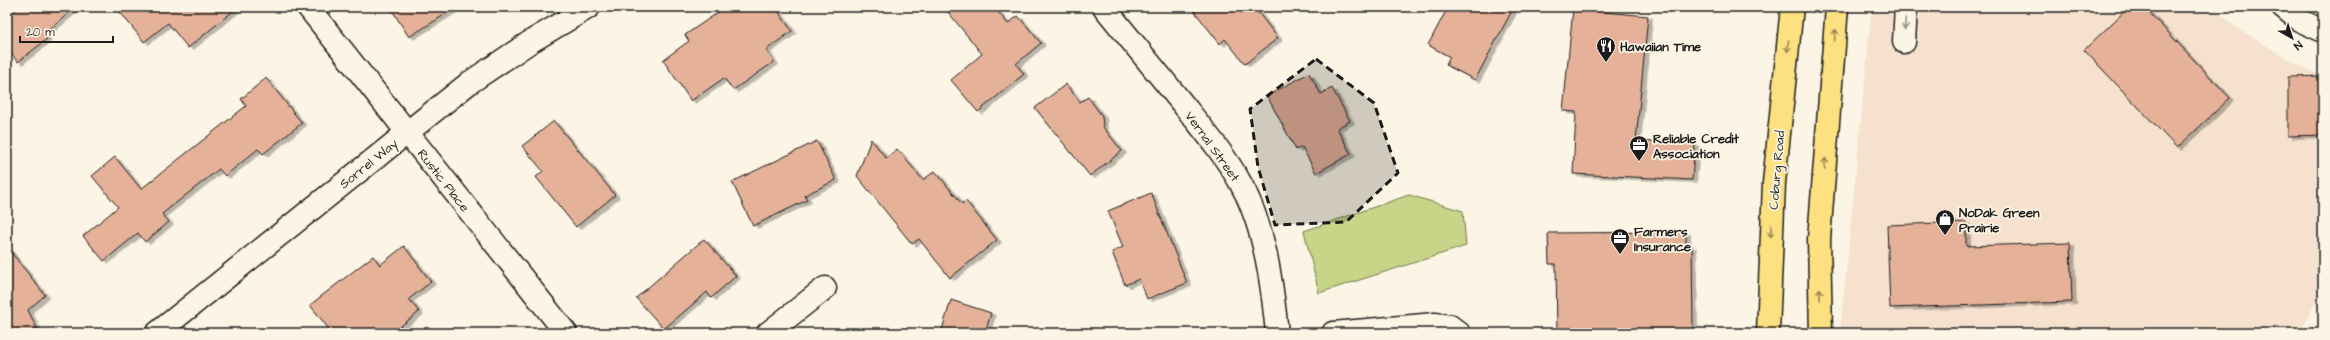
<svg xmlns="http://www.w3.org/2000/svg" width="2330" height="340" font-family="'Architects Daughter',sans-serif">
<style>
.built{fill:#f5e1ce}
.green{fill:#c8d487;stroke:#727852}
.building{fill:#e5b199;stroke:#1c1c1c;filter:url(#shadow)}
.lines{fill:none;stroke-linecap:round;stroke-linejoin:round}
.minor-casing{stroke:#1c1c1c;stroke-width:25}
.major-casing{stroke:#1c1c1c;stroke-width:25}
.minor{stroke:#fcf5e5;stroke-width:22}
.major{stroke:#fde080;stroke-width:22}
.oneway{stroke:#97938b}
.oneway2{stroke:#988853}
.marked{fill:#1c1c1c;fill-opacity:0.2;stroke:#1c1c1c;stroke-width:3;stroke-dasharray:8 5;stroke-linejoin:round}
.labels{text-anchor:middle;stroke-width:3.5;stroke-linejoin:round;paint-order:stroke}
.poi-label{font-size:13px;font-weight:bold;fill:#1c1c1c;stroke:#fcf5e5;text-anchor:start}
.street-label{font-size:13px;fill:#1c1c1c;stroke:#fcf5e5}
</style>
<defs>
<filter id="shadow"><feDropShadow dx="4.5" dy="2.5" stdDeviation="0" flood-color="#0004"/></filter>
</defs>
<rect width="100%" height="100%" fill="#fcf5e5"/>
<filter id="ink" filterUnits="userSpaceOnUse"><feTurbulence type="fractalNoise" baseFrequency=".025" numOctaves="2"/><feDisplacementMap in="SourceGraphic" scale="8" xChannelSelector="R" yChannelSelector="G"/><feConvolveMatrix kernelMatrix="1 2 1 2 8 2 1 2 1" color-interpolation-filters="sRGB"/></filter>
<g filter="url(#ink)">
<path class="built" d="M1872,7H2212L2236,27L2298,65L2323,76V288L2300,333H1840Z"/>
<path class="green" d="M1409,195L1463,211L1466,246L1319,293L1304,231Z"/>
<path class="building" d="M19,7H76L44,34L47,39L18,62L7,48V17Z
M116,7H238L188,48L168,23L144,42Z
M390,7H457L409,37Z
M726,7H775L792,31L766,50L774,62L733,90L724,78L691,101L663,60L689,41L685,35Z
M944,7H994L1008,24L1018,16L1041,43L1016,64L1024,74L978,112L951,80L982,54Z
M1191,7H1254L1278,38L1245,64L1225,39L1220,44Z
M1448,7H1514L1475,80L1446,65L1450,57L1428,45Z
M2129,7H2144L2230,98L2177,148L2084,50Z
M1573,9L1648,16L1636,141L1695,144L1692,180L1573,174L1576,112L1563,111Z
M1309,73L1321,94L1332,88L1350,121L1337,128L1351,154L1316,173L1302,147L1296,150L1267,96Z
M2323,76V135L2288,136V77Z
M266,78L302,123L263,154L258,149L225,176L219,169L162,214L169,222L145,242L138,233L104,261L83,236L118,207L92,176L115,157L141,189L246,106L241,99Z
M1066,84L1080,102L1088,97L1102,116L1103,127L1122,151L1090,176L1035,108Z
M554,121L615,195L576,227L536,177L543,171L522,146Z
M871,139L886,158L897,149L923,180L935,171L962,204L966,201L997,240L950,278L919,239L912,244L857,176Z
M817,141L836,180L805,195L807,200L753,226L732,182Z
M1151,193L1187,283L1147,299L1139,279L1125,285L1112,252L1123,247L1108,211Z
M1966,222V246L2070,243L2072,302L1890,308L1887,225Z
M1686,232V246H1692L1693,333H1557L1556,264H1549L1548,233Z
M704,239L736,276L711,298L707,292L664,329L636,298Z
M404,246L431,282L409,299L419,312L392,333H332L310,305L373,256L380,265Z
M7,247L45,295L28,310L39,333H7Z
M951,300L991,313L985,333H941Z"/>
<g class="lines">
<g class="minor-casing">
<path id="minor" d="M308,7L566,333
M1104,7C1130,39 1156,71 1182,103C1203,129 1225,155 1241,184C1265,228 1272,283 1277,333
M2283,7L2299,20L2323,31
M1904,42L1906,7
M157,333L469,83L530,42L589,7
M768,333L825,288
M1333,333L1435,324L1450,326L1459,333"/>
</g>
<g class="major-casing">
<path id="major" d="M1768,333L1774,183L1792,7
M1821,333L1819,239L1837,7"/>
</g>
<use href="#minor" class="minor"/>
<use href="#major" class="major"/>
</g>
<defs><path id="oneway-shaft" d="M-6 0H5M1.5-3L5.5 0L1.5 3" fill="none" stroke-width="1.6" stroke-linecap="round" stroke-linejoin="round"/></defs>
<use class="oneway" href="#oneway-shaft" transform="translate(1905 24) rotate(93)"/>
<g class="oneway2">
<use href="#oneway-shaft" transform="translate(1835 35) rotate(-85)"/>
<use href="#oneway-shaft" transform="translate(1788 46) rotate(96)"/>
<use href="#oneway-shaft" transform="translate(1825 164) rotate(-86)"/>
<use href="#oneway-shaft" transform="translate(1771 231) rotate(93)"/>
<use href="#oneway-shaft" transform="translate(1820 294) rotate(-91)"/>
</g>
</g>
<path class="marked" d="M1316,59L1374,103L1398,173L1346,222L1275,225L1258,167L1250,109Z"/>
<defs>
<g id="restaurant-pin" transform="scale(1)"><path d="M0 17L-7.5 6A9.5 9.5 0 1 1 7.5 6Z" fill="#1c1c1c" stroke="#fcf5e5"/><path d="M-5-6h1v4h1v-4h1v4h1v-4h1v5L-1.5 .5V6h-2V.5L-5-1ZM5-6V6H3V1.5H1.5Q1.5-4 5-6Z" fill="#fff"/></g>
<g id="office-pin" transform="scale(1)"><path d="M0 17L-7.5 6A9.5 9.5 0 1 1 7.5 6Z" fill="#1c1c1c" stroke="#fcf5e5"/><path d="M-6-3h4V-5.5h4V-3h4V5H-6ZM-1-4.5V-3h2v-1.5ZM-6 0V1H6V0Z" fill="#fff"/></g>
<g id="shop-pin" transform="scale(1)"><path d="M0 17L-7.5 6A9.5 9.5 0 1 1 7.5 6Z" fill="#1c1c1c" stroke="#fcf5e5"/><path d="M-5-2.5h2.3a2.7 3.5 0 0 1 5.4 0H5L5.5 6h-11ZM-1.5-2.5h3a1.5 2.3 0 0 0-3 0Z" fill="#fff"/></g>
</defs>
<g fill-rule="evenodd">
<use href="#restaurant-pin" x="1606" y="46"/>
<use href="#office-pin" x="1639" y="145"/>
<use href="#shop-pin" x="1945" y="219"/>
<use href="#office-pin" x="1620" y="238"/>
</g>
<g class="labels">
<g class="poi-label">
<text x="1620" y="51">Hawaiian Time</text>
<text x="1653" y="143">Reliable Credit<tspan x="1653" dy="15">Association</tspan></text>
<text x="1959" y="217">NoDak Green<tspan x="1959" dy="15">Prairie</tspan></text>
<text x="1634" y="236">Farmers<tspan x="1634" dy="15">Insurance</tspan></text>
</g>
<g class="street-label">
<text transform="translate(1213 146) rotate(54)" y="5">Vernal Street</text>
<text transform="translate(368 163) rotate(-39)" y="5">Sorrel Way</text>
<text transform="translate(1776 170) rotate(-85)" y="5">Coburg Road</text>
<text transform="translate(444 180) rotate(52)" y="5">Rustic Place</text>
</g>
</g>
<rect width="2330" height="340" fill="none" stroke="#fcf5e5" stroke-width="24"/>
<rect x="12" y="12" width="2306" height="316" fill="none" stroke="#1c1c1c" stroke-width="1.5" filter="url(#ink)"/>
<g transform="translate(2292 38) rotate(141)" stroke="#fcf5e5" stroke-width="3" paint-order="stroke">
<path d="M0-3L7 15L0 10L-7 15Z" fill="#1c1c1c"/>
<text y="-6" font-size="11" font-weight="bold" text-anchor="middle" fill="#1c1c1c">N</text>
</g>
<path d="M20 36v6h93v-6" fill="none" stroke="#1c1c1c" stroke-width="2"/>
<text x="26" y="36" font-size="12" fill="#1c1c1c" stroke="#fcf5e5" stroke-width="3" paint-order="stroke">20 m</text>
</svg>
